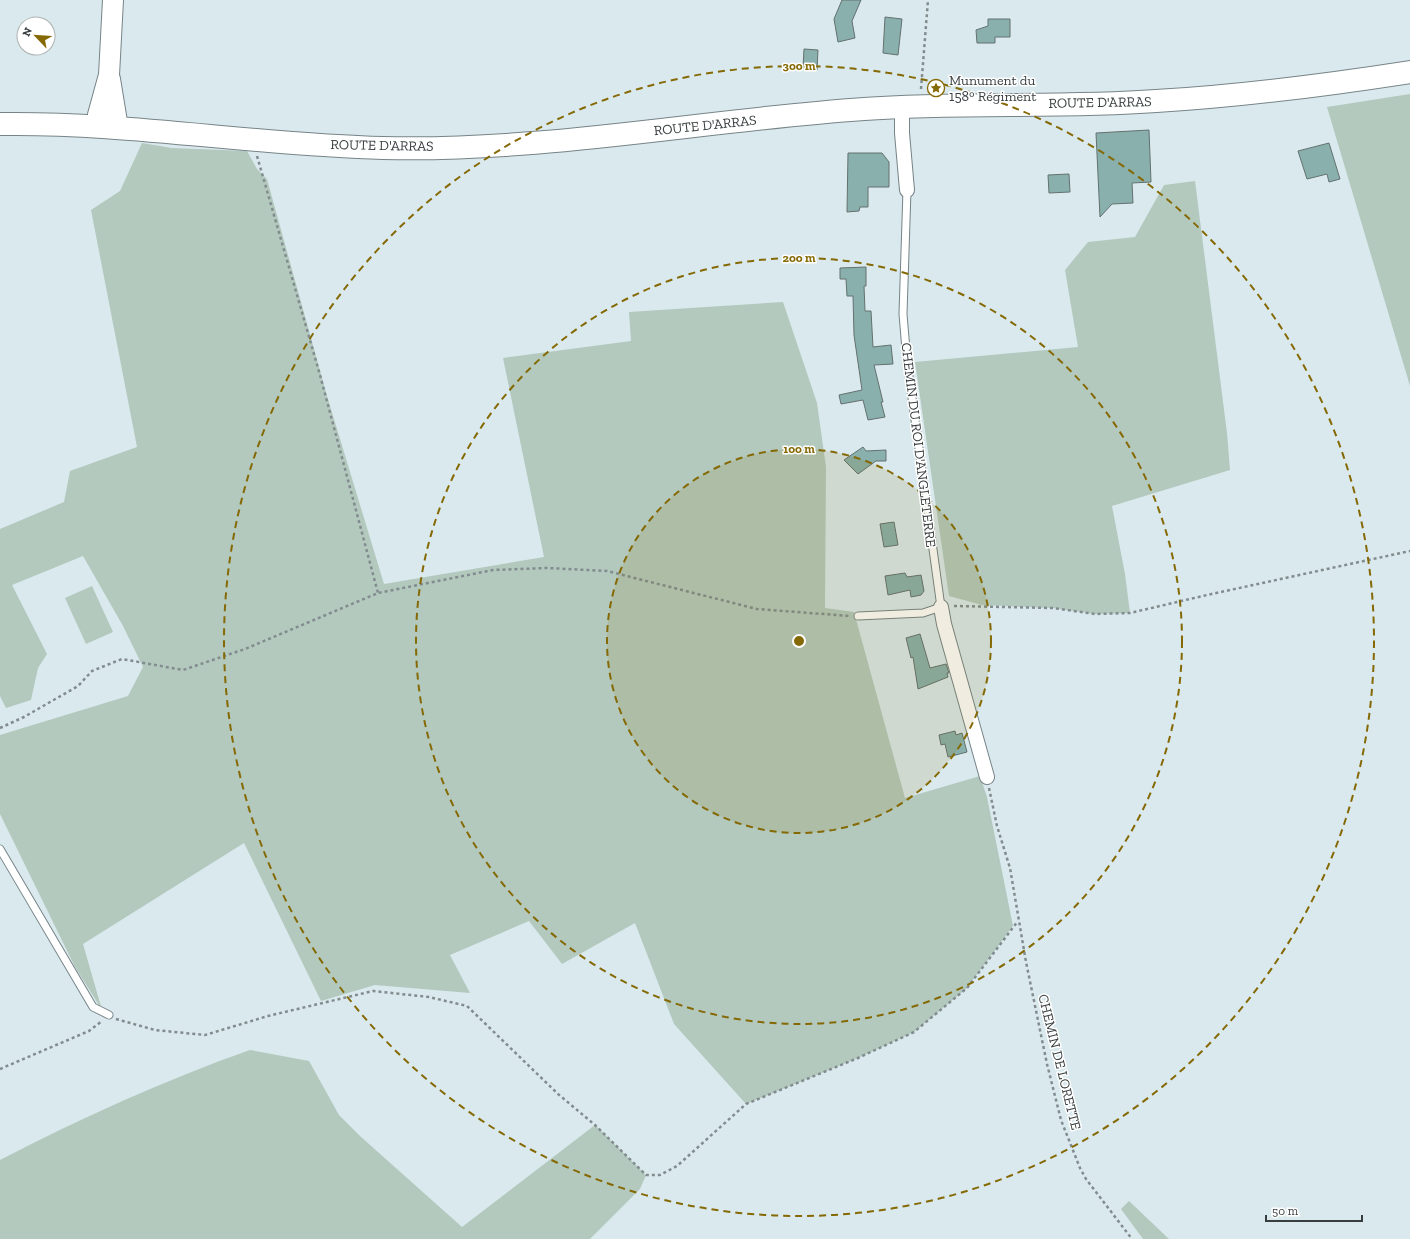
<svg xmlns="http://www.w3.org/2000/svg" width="1410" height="1239" font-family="'Zilla Slab',serif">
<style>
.green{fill:#b3c9be}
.building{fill:#89b0ac;stroke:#63716f}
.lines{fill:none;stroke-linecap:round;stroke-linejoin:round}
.lane-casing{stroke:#768487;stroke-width:9}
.street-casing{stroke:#768487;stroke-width:16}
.secondary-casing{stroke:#768487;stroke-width:22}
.primary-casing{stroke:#768487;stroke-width:24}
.path{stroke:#828c8f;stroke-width:2.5;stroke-dasharray:3 3;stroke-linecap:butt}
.lane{stroke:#fff;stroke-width:7}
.street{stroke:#fff;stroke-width:14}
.secondary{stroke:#fff;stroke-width:20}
.primary{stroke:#fff;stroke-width:22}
.ring{fill:none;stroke:#856904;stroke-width:2;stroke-dasharray:7 5}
.labels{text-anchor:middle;stroke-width:3;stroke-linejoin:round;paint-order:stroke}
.poi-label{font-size:14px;fill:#383e3f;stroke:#fff;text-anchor:start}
.street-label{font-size:14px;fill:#383e3f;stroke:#fff}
.centre{fill:#856904;stroke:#fff;stroke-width:2}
.ring-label{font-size:12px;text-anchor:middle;font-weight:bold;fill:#856904;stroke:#fff;stroke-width:3;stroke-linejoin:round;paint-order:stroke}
</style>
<rect width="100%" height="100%" fill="#dae9ed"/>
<path class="green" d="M1410,94V386L1327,107Z
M142,143L172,148L247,151L257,169L267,179L327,396L384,584L544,557L503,358L631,341L629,312L783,302L817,403L826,467L825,608L854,612L905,798L980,776L987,797L1013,926L967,988L914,1032L858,1058L746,1104L674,1024L635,923L562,964L529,921L450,955L470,993L375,985L321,1001L244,843L83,944L102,1010L75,967L0,814V735L128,696L143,667L123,626L83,556L12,585L47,654L38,668L31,700L6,708L0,696V529L64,502L70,471L137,447L91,210L120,191Z
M1195,181L1227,433L1230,470L1112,506L1125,574L1130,613L1095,614L1053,608L982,605L949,596L915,362L1078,347L1065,270L1088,242L1135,237L1164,185Z
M92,586L113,632L86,644L65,598Z
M250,1050L309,1061L339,1115L360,1136L462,1227L595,1125L646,1175L640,1189L590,1239H0V1160C81,1118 165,1080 250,1050Z
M1129,1201L1169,1239H1143L1121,1209Z"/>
<path class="building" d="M842,0H861L852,21L855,38L838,42L834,19Z
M885,17L902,19L898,55L883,53Z
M988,19H1010V37H995V43H977L976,30L988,26Z
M804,49L818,50L817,70L803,68Z
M1149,130L1151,182L1132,183L1133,203L1112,204L1100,217L1096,133Z
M1329,143L1340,179L1329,182L1327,174L1307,179L1298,151Z
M848,153H882L889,162V187H868V207H860L859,211L847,212Z
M1069,174L1070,192L1049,193L1048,175Z
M866,267V286H864L865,311H871L873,347L891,345L893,364L874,365L883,402H881L885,417L868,420L863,400L841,404L839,395L862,390L854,335L853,296H847L846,279H840V268Z
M863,447L866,451L886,450V461H876L858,474L844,460Z
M894,522L898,545L884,547L880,524Z
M905,573L907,577L921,575L924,591L921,595L911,597L910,590L888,595L885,576Z
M920,634L930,668L946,664L949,673H947L948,677L918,689L913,657L911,658L906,638Z
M955,731L956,735L962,733L967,752L948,757L945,744L941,745L939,735Z"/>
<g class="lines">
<g class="lane-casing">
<path id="lane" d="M858,616L923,613L941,607L907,362L903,314L907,190
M0,849L93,1007L109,1015"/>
</g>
<g class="street-casing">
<path id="street" d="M902,106V133L907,190
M941,607L944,624L987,777"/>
</g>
<g class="secondary-casing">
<path id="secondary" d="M110,79L118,128
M97,126L98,115L109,75L113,0"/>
</g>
<g class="primary-casing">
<path id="primary" d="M0,124C128,122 255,145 383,148C544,152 704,120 864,109C961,102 1059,108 1156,101C1241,96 1326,85 1410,72"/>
</g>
<path class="path" d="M921,89L928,0
M257,156L320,375L378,593
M954,606L1053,608L1095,614L1130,613L1207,595L1410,551
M0,728L24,717L78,686L92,671L122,659L183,670L245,649L378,593L493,570L547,568L607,571L757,609L850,616
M989,788L997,826L1010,868L1026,962L1047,1064L1061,1120L1080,1168L1086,1179L1132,1239
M116,1019L155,1030L205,1035L268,1016L373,991L429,997L467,1006L558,1094L595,1125L646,1175H660L677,1166L746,1104L858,1058L914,1032L967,988L1018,921
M0,1069L89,1031L102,1021"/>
<use href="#lane" class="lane"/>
<use href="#street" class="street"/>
<use href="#secondary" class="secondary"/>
<use href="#primary" class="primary"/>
</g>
<circle cx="799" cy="641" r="192" fill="#856904" fill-opacity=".12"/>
<g class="ring">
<circle cx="799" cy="641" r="192"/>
<circle cx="799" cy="641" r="383"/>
<circle cx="799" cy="641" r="575"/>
</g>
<defs>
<g id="sight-ring" transform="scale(0.9)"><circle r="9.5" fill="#fff" stroke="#856904" stroke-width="1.5"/><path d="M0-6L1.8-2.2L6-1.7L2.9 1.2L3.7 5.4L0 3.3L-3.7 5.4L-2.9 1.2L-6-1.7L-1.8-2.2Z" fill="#856904"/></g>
</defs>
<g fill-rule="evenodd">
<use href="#sight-ring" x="936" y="88"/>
</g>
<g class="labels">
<g class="poi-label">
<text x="949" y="85">Munument du<tspan x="949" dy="16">158° Régiment</tspan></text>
</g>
<g class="street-label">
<text transform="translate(1100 102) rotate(-1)" y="5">ROUTE D'ARRAS</text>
<text transform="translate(705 125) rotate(-6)" y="5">ROUTE D'ARRAS</text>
<text transform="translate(382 145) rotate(1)" y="5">ROUTE D'ARRAS</text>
<text transform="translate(919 445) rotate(83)" y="5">CHEMIN DU ROI D'ANGLETERRE</text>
<text transform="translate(1060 1062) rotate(76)" y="5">CHEMIN DE LORETTE</text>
</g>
</g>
<circle cx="799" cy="641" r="6" class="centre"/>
<g class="ring-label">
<text x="799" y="70">300 m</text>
<text x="799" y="262">200 m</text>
<text x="799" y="453">100 m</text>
</g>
<g transform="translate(36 36) rotate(295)"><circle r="19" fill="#ffffff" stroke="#afb2b2"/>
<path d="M0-3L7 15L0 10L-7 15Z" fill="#856904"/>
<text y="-6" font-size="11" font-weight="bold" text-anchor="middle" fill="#383e3f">N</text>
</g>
<path d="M1266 1215v6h96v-6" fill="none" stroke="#383e3f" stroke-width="2"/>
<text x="1272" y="1215" font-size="12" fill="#383e3f" stroke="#ffffff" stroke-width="3" paint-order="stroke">50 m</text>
</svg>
